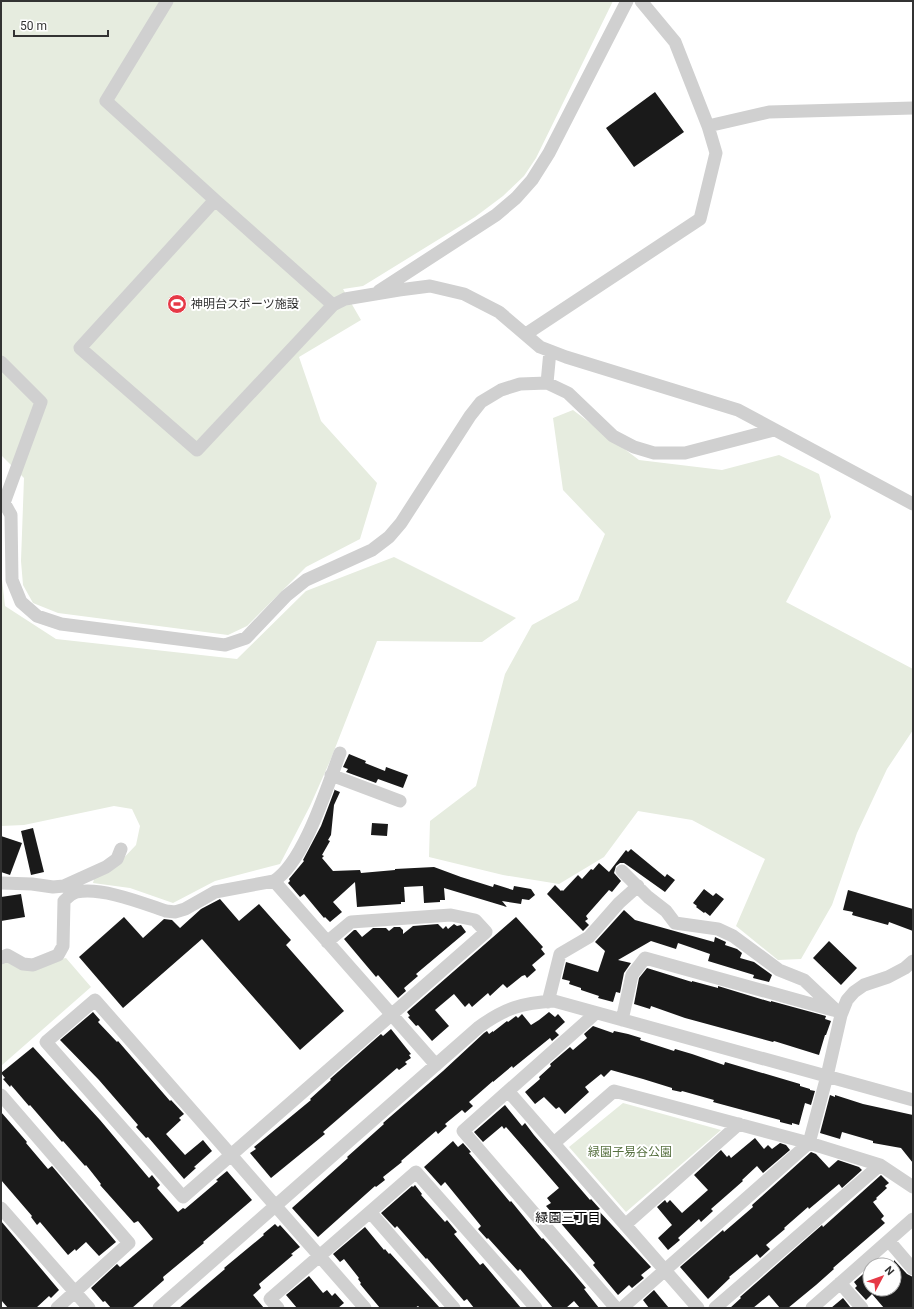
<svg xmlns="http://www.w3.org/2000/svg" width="914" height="1309" font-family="Roboto,'Noto Sans JP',sans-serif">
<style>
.green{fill:#e6ecdf}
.building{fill:#1a1a1a}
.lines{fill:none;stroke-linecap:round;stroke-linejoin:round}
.minor{stroke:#d0d0d0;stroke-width:13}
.labels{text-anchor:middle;stroke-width:4;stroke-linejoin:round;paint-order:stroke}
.poi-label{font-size:12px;fill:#333;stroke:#fff;text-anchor:start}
.park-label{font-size:12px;fill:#56703f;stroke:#fff}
.neighbourhood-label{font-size:13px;fill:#000;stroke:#fff}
</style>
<rect width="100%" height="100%" fill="#fff"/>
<path class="green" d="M1,1H613L536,158L524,176L503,196L475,217L363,286L343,289L361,320L299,357L321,421L377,483L360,539L306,567L247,626L228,635L58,613L33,603L23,585L21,561L24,478L1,455Z
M573,410L639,460L722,470L779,455L819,474L831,517L786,602L913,669V730L887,769L857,833L832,905L801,959L778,960L736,926L765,859L692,820L638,811L604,857L559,884L503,875L429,857L430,821L476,786L505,674L532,625L578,600L605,534L563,490L553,418Z
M394,557L516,618L482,642L377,641L330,761L310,806L280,864L215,881L173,903L130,888L93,883L94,879L118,864L136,845L140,826L132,809L114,806L24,825L1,826V570L5,606L56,639L237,659L306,591Z
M66,958L91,987L1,1066V963L61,959Z
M623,1103L721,1130L626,1212L569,1147Z"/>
<path class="building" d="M655,92L684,132L634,167L606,128Z
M349,754L366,761L365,763L385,771L386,767L408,775L403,788L378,779L376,783L346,772L348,769L343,767Z
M335,789V790L340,792L334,805L331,835L328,840L330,841L322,855L324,856L322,858L333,871L360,870L361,873L395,870V869L434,867L461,877L493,887L494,884L513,890L514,886L531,889L535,895L529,900L522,899L521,904L502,901L507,907L444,888L445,900H440V902L424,903L423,886L404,887L405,902H401V904L357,907L355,882L333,902L342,912L330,922L325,917L324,918L304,894L300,897L288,883L290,881L289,879L304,861L303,860L321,826Z
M372,823L388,824L387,836L371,835Z
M33,828L44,872L31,875L21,831Z
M1,836L22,843L10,875L1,872Z
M631,849L665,877L667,874L675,880L665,892L627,865L624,863H620L616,866L614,873L621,881L612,892L609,890L586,916L588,919L585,921L589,925L583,931L547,894L555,885L561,891L562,890L563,891L578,875L582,879L591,869L593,870L599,863L609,872L626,850L628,852Z
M704,889L713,896L716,893L724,899L710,916L705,912L704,913L696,907L697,906L693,903Z
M848,890L913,909V931L889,922L888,925L852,915L853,912L843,910Z
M21,894L25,917L1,921V897Z
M220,899L239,921L259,904L291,940L286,945L344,1011L300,1050L202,939L123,1008L79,957L124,917L143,938L164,919L172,920L180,928L201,909Z
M624,910L635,920L714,942L715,937L726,942L725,945L737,949L742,953L740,958L754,962L772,975L769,982L753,978L754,975L708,961L710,954L678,943L676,949L651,941L618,960L631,963L624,973L620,993L616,992L613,1002L598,998L599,996L581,990V988L569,984L570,981L562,979L566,962L598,972L605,951L595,942Z
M516,917L543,947L541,949L545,954L532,965L536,970L527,978L525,975L522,976L507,988L503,984L490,996L488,993L472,1007L469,1003L465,1007L454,994L435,1010L449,1026L432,1041L418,1025L416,1026L408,1017L410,1016L407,1012Z
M438,924L443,929L446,926L448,929L454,924L457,926L461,925L466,932L416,974L418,976L404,988L406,991L398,998L378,975L376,977L344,939L354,930H356L362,937L373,928H386L389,931L394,927H400L403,930V934L413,926Z
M829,941L857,968L841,985L813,958Z
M647,968L692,982V981L718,988V986L771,1002V1001L826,1016L825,1019L831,1021L826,1035H825L819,1055L774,1041L773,1042L685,1018L651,1006L650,1009L634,1004L639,978Z
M93,1012L100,1020L98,1022L117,1042L118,1041L170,1101L171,1100L184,1114L179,1118L181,1120L166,1134L185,1155L203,1140L212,1151L194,1167L196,1168L184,1179L148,1137L146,1138L136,1127L138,1125L99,1080L60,1040Z
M549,1012L555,1017L558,1014L565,1022L555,1031L559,1035L552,1041L550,1038L513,1068L512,1066L493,1082V1081L469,1102L473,1106L465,1113L462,1110L445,1124L447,1126L438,1134L436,1131L401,1161L402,1162L383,1177L385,1180L376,1187L375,1186L318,1237L292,1208L348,1158L347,1157L384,1124L383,1123L443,1071L484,1033L487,1031L489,1034L493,1031V1032L507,1021L508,1022L516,1016L518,1018L522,1014L531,1025L539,1020Z
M593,1026L613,1033L614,1031L628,1034L641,1038L640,1040L674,1051L675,1049L692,1054L724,1065L725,1062L800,1084V1086L810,1089V1090L815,1091L811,1105L805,1103L799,1125L792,1123V1125L780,1122V1120L713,1102L714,1100L682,1091L681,1092L672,1090V1088L643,1079L611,1070L604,1077L601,1074L585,1087L589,1092L565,1114L559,1107L556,1109L544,1097L535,1104L525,1092L540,1079L539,1077L551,1066L550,1064L570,1047L573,1050L587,1038L584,1034Z
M391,1029L411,1054L409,1055L411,1058L405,1062L407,1064L399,1070L397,1068L323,1132L325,1134L271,1178L250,1153L256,1149L254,1147L311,1100L310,1099L331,1080L330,1079L381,1034L383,1036Z
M33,1047L100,1120L149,1178L152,1175L160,1185L157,1188L178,1212L183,1208L185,1209L218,1181L216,1180L227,1171L252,1200L203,1242L204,1243L163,1277L164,1280L132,1308H111L105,1301L103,1302L91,1288L117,1264L120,1267L153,1239L138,1221L134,1223L100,1185L101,1184L86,1165L85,1166L63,1141L62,1142L30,1105L29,1106L11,1085L10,1087L3,1079L5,1078L1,1073Z
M830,1095L835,1097V1095L863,1104L913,1115V1163L901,1148L873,1143V1141L842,1132L840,1139L820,1133Z
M505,1105L522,1126L525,1123L534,1135L590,1200L591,1199L600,1209L598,1210L651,1267L641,1275L644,1278L632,1288L629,1285L618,1295L593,1265L595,1263L546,1206L551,1203L547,1198L559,1188L506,1127L504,1129L502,1126L483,1142L474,1132Z
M1,1112L27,1142L26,1143L48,1169L52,1166L116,1242L99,1256L86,1242L76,1251L75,1249L68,1255L40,1222L37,1225L31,1217L32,1216L1,1180Z
M755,1138L764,1149L768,1145L772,1149L780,1143L786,1145L790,1150L763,1173L757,1166L742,1180L743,1181L711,1209L713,1211L701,1222L699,1219L678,1238L680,1240L668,1250L658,1238L672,1225L657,1207L665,1200L667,1203L670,1200L682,1213L708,1190L694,1175L721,1150L727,1157L729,1155L731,1158Z
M453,1141L458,1147L463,1143L471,1152L469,1153L510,1202L511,1201L542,1239L543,1238L570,1269L586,1288L584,1289L599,1308H580L574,1301L566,1308H553L520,1269L518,1271L488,1238L487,1239L478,1229L481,1226L445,1182L441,1186L424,1167Z
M811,1152L816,1154L829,1168L838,1160L859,1167L862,1170L842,1188L839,1184L809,1209L808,1207L784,1228L785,1229L766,1245L770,1249L760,1258L757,1254L729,1277L730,1278L708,1299L680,1267L723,1230L724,1232L753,1207L752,1205Z
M881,1175L889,1183L885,1186L887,1188L876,1198L877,1199L873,1202L884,1216L881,1219L885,1223L833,1268L834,1269L816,1285L788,1308H780L769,1295L753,1308H730L741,1298L740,1297L822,1225L823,1227Z
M415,1185L422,1194L421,1195L445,1222L447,1220L457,1232L454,1234L480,1265L483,1263L521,1308H474L467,1299L464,1301L427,1258L426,1259L397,1226L395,1228L381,1213L412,1186L413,1187Z
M1,1221L59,1290L51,1298L49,1296L36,1308H8L1,1300Z
M275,1224L278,1227L280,1225L300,1247L291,1254L293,1255L259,1284L261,1288L253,1295L264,1308H179L225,1269L224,1268L264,1235L263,1234Z
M365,1227L384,1250L385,1249L389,1254L390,1253L440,1308H420L418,1306L415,1308H380L360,1284L361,1283L358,1279L359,1278L344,1259L340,1262L333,1254Z
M894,1260L907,1274L913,1277V1308H884L872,1294L866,1300L855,1288L857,1286L854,1282L870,1268V1289H894Z
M309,1276L323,1293L327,1290L332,1296L335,1293L344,1303L338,1308H297L286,1295Z
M654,1290L669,1308H649L643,1300Z
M843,1298L851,1308H831Z"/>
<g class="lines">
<path class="minor" d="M167,1L106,101L215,200L80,348L197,450L333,305
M708,126L769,112L913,108
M215,200L333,305L345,299L399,290L430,286L464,294L499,312L540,347L566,357L738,410L913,504
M379,291L496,215L516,198L532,180L549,153L627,1
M526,334L700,219L716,153L708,126L675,42L641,1
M1,362L41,402L4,503
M547,383L550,351
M1,497L11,515L12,580L21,602L37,616L61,624L225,645L246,638L286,596L306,580L372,550L389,537L401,523L470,416L481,402L501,390L520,384L547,383L568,393L613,436L634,447L654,453H685L774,430
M331,775L400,801
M622,871L648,897L666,911L675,923L718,929L733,936L779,970L804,980L841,1015
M274,881L436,1065
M1,883L32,884L53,887L64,886L106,867L117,859L121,849
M327,942L351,922L451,915L475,920L486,932L231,1155L365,1308
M1,958L7,955L23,964L33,965L58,955L63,946L64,901C68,897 72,893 77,892C102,887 142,903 166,911L175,912L185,909L215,892L274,881C304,862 327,787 340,753
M95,1000L231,1155L183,1197L46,1042Z
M548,1002L560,954L589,937L619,903L638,886
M596,1013L463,1131L616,1308
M622,1020L632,975L645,958L833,1010
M508,1091L698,1308
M1,1095L129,1243L57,1308
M554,1143L614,1091L809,1143L880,1165L913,1187
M1,1208L89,1308
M370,1212L454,1308
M625,1225L739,1124
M889,1241L913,1269
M840,1283L862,1308
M159,1308L479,1027C505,1008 522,1003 554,1001L913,1100
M278,1308L270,1299L416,1172L536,1308
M622,1308L809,1143L827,1076L841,1015L847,1000L854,992L864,985L888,977L905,968L913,961
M715,1308L880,1165
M812,1308L913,1219"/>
</g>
<defs>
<g id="stadium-disc" transform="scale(1)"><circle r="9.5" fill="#e63946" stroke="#fff"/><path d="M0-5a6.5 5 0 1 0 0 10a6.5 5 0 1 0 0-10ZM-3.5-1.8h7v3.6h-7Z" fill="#fff"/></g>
</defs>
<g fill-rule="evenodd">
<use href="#stadium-disc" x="177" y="304"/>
</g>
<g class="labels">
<g class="poi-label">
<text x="191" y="308">神明台スポーツ施設</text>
</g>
<g class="park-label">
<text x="630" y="1156">緑園子易谷公園</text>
</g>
<g class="neighbourhood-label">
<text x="568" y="1222">緑園三丁目</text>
</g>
</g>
<rect width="914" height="1309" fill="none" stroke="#333333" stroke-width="4"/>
<g transform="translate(882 1277) rotate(49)"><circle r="19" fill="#ffffff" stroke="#adadad"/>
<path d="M0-3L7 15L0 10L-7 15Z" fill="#e63946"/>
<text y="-6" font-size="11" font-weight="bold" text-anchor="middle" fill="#333333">N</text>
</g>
<path d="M14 30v6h94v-6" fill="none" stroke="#333333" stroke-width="2"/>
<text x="20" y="30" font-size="12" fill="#333333" stroke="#ffffff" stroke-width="3" paint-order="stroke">50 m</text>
</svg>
